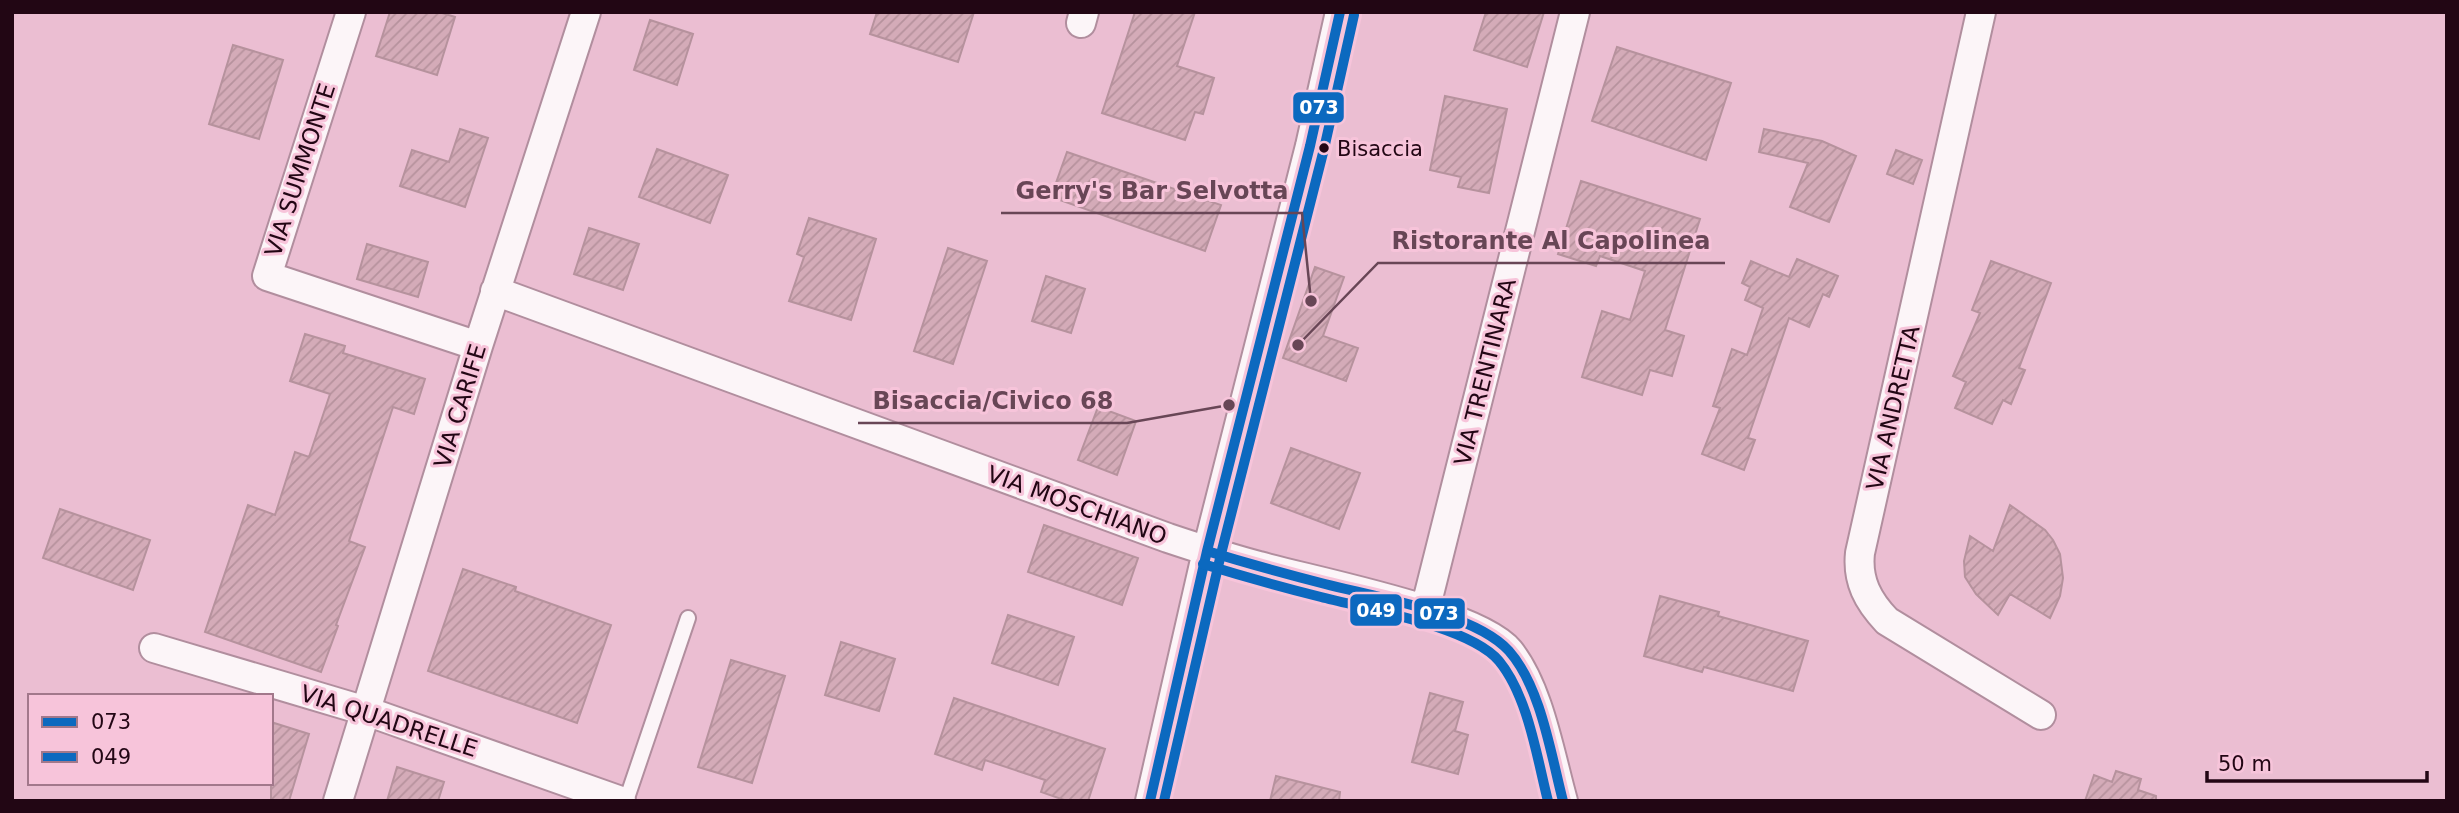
<svg xmlns="http://www.w3.org/2000/svg" width="2459" height="813" font-family="'DejaVu Sans',sans-serif">
<style>
.building{fill:url(#building-hatch);stroke:#b6929d;stroke-width:2}
.lines{fill:none;stroke-linecap:round;stroke-linejoin:round}
.lane-casing{stroke:#b18e9e;stroke-width:18}
.street-casing{stroke:#b18e9e;stroke-width:32}
.lane{stroke:#fcf5f8;stroke-width:14}
.street{stroke:#fcf5f8;stroke-width:28}
.bus-1-casing{stroke:#f7c4da;stroke-width:16}
.bus-2-casing{stroke:#f7c4da;stroke-width:16}
.bus-1{stroke:#0c69bf;stroke-width:10}
.bus-2{stroke:#0c69bf;stroke-width:10}
.bus-dot{fill:#220614;stroke:#f7c4da;stroke-width:2.5}
.labels{text-anchor:middle;stroke-width:6;stroke-linejoin:round;paint-order:stroke}
.bus-label{font-size:21px;fill:#220614;stroke:#f7c4da;text-anchor:start}
.street-label{font-size:23px;fill:#220614;stroke:#f7c4da}
.leader{fill:none;stroke:#684656;stroke-width:2.5}
.callout-dot{fill:#684656;stroke:#f7c4da;stroke-width:2.5}
.callout-label{font-size:24px;text-anchor:middle;font-weight:bold;fill:#684656;stroke:#f7c4da;stroke-width:6;stroke-linejoin:round;paint-order:stroke}
.line-badge{stroke:#f7c4da;stroke-width:2.5}
.badge-label{font-size:19px;text-anchor:middle;font-weight:bold;fill:#fff}
</style>
<defs>
<pattern id="building-hatch" width="6" height="6" patternUnits="userSpaceOnUse" patternTransform="scale(1.75)"><rect width="6" height="6" fill="#d4abb8"/><path d="M-1 1l2-2M0 6l6-6M5 7l2-2" fill="none" stroke="#b6929d"/></pattern>
</defs>
<rect width="100%" height="100%" fill="#ebbed2"/>
<path class="building" d="M390,12H439L455,17L437,75L376,56Z
M877,12H974L958,62L870,34Z
M1135,12H1195L1177,66L1214,78L1203,114L1195,112L1185,140L1102,113Z
M1486,12H1544L1527,67L1474,50Z
M650,20L693,34L677,85L634,70Z
M233,45L283,60L259,139L209,124Z
M1617,47L1731,83L1706,160L1592,121Z
M1445,96L1507,109L1489,193L1458,187L1461,177L1430,170Z
M460,129L488,138L465,207L400,186L412,150L449,162Z
M1764,129L1822,141L1856,156L1829,222L1790,207L1808,163L1759,152Z
M657,149L728,175L710,223L639,197Z
M1896,150L1922,160L1913,184L1887,174Z
M1067,152L1221,205L1205,251L1051,197Z
M1581,181L1700,219L1665,330L1684,336L1672,376L1650,370L1642,395L1582,377L1602,311L1630,320L1645,271L1600,256L1596,266L1558,254Z
M809,218L876,239L851,320L789,301L804,257L797,254Z
M589,228L639,244L623,290L574,274Z
M367,244L428,262L418,297L357,279Z
M948,248L987,261L953,364L914,351Z
M1797,259L1838,276L1829,297L1823,294L1809,327L1789,318L1748,438L1755,440L1744,470L1702,454L1720,408L1713,406L1732,349L1747,355L1763,308L1745,300L1750,287L1742,283L1751,261L1789,277Z
M1991,261L2051,283L2019,368L2025,370L2011,404L2003,400L1992,424L1955,408L1966,382L1953,376L1980,313L1972,310Z
M1315,267L1344,277L1323,336L1358,348L1346,381L1283,358Z
M1046,276L1085,289L1071,333L1032,321Z
M305,334L345,346L343,353L425,379L414,414L393,407L349,541L365,547L336,625L338,626L321,672L205,632L248,505L275,515L295,452L309,457L330,394L290,381Z
M1098,407L1136,421L1117,475L1078,460Z
M1291,448L1360,473L1339,529L1271,503Z
M2010,505L2045,530L2053,540L2060,554L2063,578L2060,596L2050,618L2010,594L1998,615L1976,594L1965,577L1964,561L1970,536L1993,551Z
M60,509L150,540L133,590L43,558Z
M1044,525L1138,558L1122,605L1028,572Z
M463,569L516,587L515,591L611,625L577,723L428,671Z
M1660,596L1719,612L1718,616L1808,641L1793,691L1704,667L1702,672L1644,656Z
M1008,615L1074,637L1058,685L992,663Z
M841,642L895,659L879,711L825,695Z
M731,660L785,676L752,783L698,767Z
M1430,693L1463,702L1455,731L1468,735L1458,774L1412,762Z
M954,698L1105,749L1088,801H1067L1041,792L1045,780L985,760L982,770L935,754Z
M271,722L309,734L289,801H271Z
M397,767L444,782L438,801H387Z
M2116,771L2141,779L2138,790L2156,796V801H2085L2094,775L2112,782Z
M1276,776L1340,792L1339,801H1270Z"/>
<g class="lines">
<g class="lane-casing">
<path id="lane" d="M626,801L688,618"/>
</g>
<g class="street-casing">
<path id="street" d="M351,12L267,276L478,346
M1981,12L1860,553C1857,581 1868,601 1887,621L2041,715
M1081,23L1084,12
M495,291L1168,538C1198,548 1228,558 1259,566C1312,581 1479,613 1509,651C1539,688 1550,755 1563,801
M1425,610L1575,12
M154,648L366,711L621,801
M338,801L478,346L586,12
M1150,801L1207,551L1310,146L1340,12"/>
</g>
<use href="#lane" class="lane"/>
<use href="#street" class="street"/>
<g class="bus-1-casing">
<path id="bus-1" d="M1207,551C1246,563 1286,574 1325,584C1375,597 1475,613 1509,651C1541,687 1551,755 1563,801
M1150,801L1207,551L1310,146L1340,12"/>
</g>
<g class="bus-2-casing">
<path id="bus-2" d="M1203,564C1242,576 1281,587 1321,597C1366,609 1469,626 1499,661C1528,696 1537,758 1548,801
M1164,801L1221,554L1324,149L1354,15"/>
</g>
<use href="#bus-1" class="bus-1"/>
<use href="#bus-2" class="bus-2"/>
</g>
<circle class="bus-dot" cx="1324" cy="148" r="6"/>
<g class="labels">
<g class="bus-label">
<text x="1337" y="156">Bisaccia</text>
</g>
<g class="street-label">
<text transform="translate(300 170) rotate(-72)" y="8">VIA SUMMONTE</text>
<text transform="translate(1485 372) rotate(-76)" y="8">VIA TRENTINARA</text>
<text transform="translate(460 406) rotate(-73)" y="8">VIA CARIFE</text>
<text transform="translate(1893 408) rotate(-77)" y="8">VIA ANDRETTA</text>
<text transform="translate(1077 505) rotate(20)" y="8">VIA MOSCHIANO</text>
<text transform="translate(389 721) rotate(18)" y="8">VIA QUADRELLE</text>
</g>
</g>
<path class="leader" d="M1311 301L1302 213H1001M1298 345L1378 263H1725M1229 405L1127 423H858"/>
<g class="callout-dot">
<circle cx="1311" cy="301" r="7"/>
<circle cx="1298" cy="345" r="7"/>
<circle cx="1229" cy="405" r="7"/>
</g>
<g class="callout-label">
<text x="1152" y="199">Gerry's Bar Selvotta</text>
<text x="1551" y="249">Ristorante Al Capolinea</text>
<text x="993" y="409">Bisaccia/Civico 68</text>
</g>
<g class="line-badge">
<rect x="1292" y="91" width="53" height="33" rx="7" fill="#0c69bf"/>
<rect x="1349" y="593" width="54" height="34" rx="7" fill="#0c69bf"/>
<rect x="1413" y="597" width="53" height="33" rx="7" fill="#0c69bf"/>
</g>
<g class="badge-label">
<text x="1319" y="114">073</text>
<text x="1376" y="617">049</text>
<text x="1439" y="620">073</text>
</g>
<rect width="2459" height="813" fill="none" stroke="#220614" stroke-width="28"/>
<rect x="28" y="694" width="245" height="91" fill="#f7c4da" stroke="#a2788b" stroke-width="2"/>
<rect x="42" y="717" width="35" height="10" fill="#0c69bf" stroke="#a2788b" stroke-width="2"/>
<text x="91" y="729" font-size="21" fill="#220614">073</text>
<rect x="42" y="752" width="35" height="10" fill="#0c69bf" stroke="#a2788b" stroke-width="2"/>
<text x="91" y="764" font-size="21" fill="#220614">049</text>
<path d="M2207 771v10h220v-10" fill="none" stroke="#220614" stroke-width="3.5"/>
<text x="2218" y="771" font-size="21" fill="#220614" stroke="#f7c4da" stroke-width="5" paint-order="stroke">50 m</text>
</svg>
